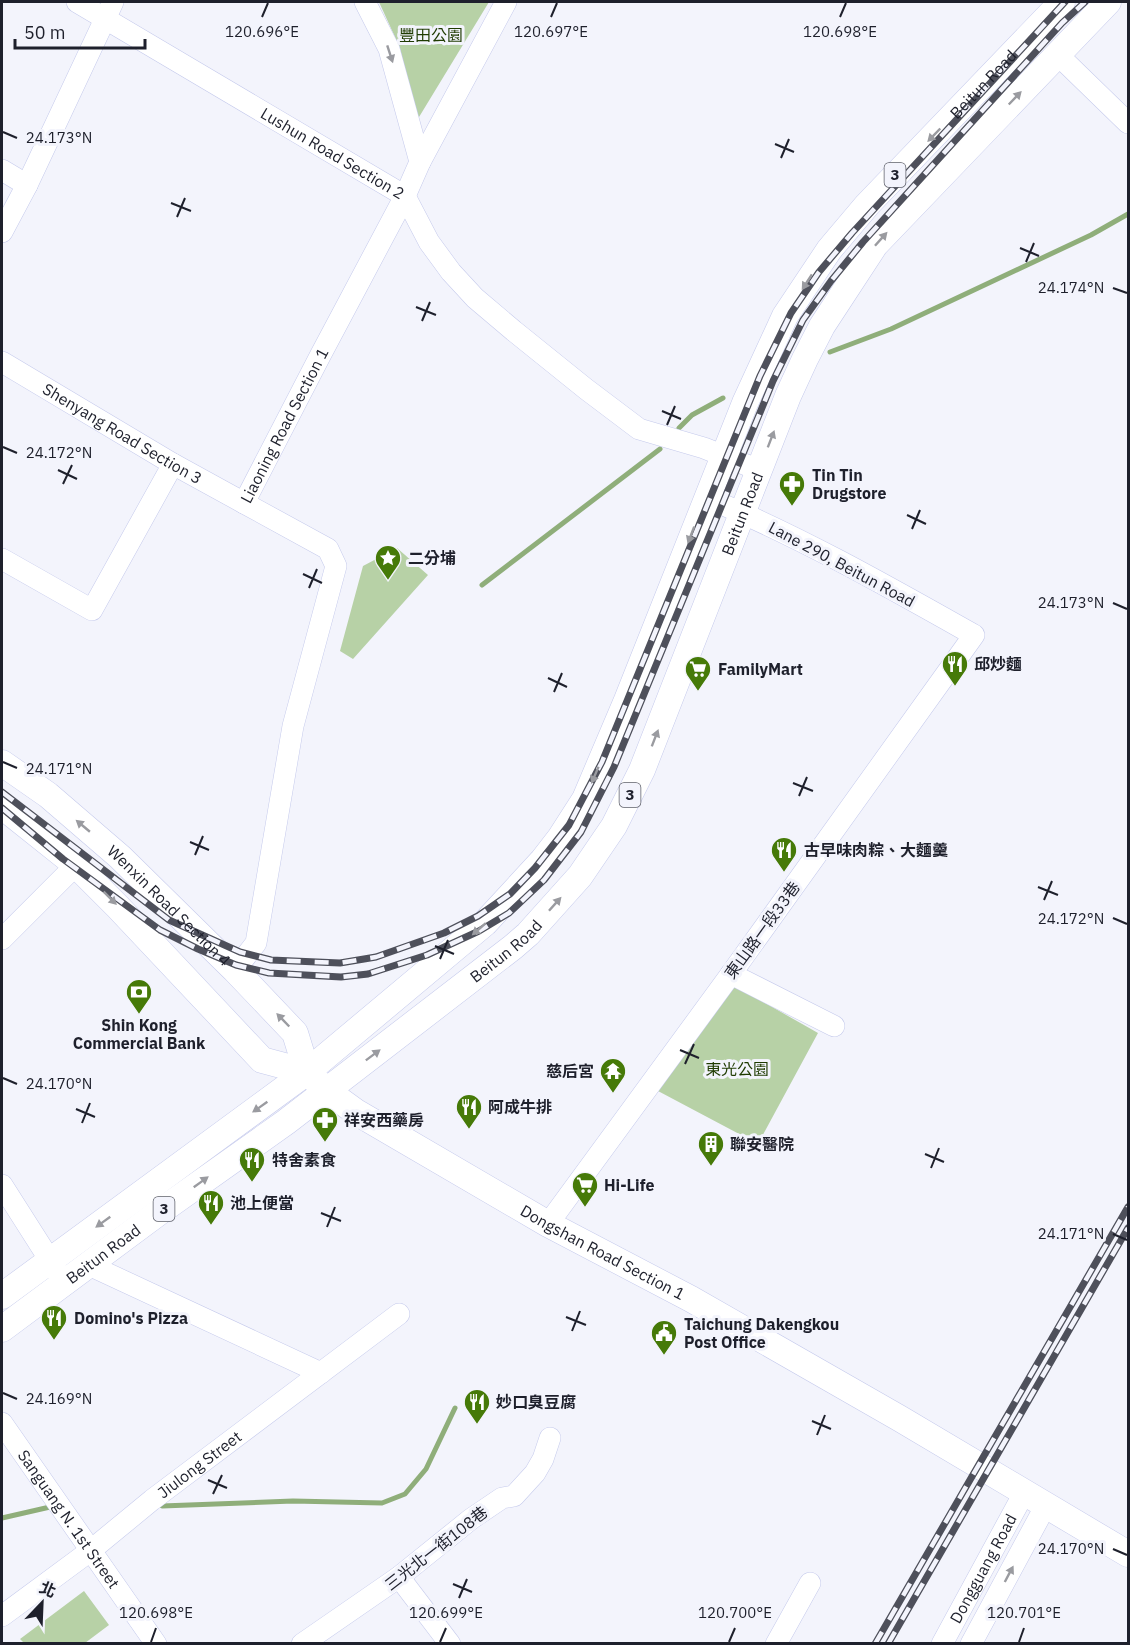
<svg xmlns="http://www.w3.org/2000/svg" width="1130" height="1645" font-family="'IBM Plex Sans','Noto Sans TC',sans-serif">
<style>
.green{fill:#b7d1a6}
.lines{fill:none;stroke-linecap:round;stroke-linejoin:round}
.stream{stroke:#8fae7a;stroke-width:5}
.minor-casing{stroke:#c5caec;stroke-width:22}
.major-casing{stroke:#c5caec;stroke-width:27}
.minor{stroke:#fff;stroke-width:21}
.major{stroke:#fff;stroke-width:26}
.rail-casing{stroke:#4e505b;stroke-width:7}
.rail{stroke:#f3f4fc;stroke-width:4.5;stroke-dasharray:14;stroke-linecap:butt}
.oneway{fill:#9a9ba0}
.ticks{fill:none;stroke:#1e202c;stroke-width:2}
.labels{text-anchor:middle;stroke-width:6;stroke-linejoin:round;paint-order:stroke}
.shield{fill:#f3f4fc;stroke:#5e606a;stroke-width:1.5}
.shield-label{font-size:15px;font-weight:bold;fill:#1e202c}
.park-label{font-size:16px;fill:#1f3b01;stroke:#f3f4fc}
.street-label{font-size:16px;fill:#1e202c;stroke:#f3f4fc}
.poi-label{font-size:16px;font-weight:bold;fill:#1e202c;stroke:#f3f4fc;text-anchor:start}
.ticks-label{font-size:15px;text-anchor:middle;fill:#1e202c;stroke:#f3f4fc;stroke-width:6;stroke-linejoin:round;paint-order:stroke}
</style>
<rect width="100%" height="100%" fill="#f3f4fc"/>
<path class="green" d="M379,2H489L416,122L400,48Z
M397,548L428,575L353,659L340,651L363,566Z
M730,983L818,1033L758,1144L658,1091Z
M84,1591L109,1625L85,1643H24L20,1639Z"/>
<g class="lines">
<path class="stream" d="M830,352L891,329L1091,235L1128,214
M679,428L692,415L723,398
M482,585L660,449
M162,1506L293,1501L382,1503L405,1494L426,1469L455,1408
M2,1518L50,1507"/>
<g class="minor-casing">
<g id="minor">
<path id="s1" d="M77,2L405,196L429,242L451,272L475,298L514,331L586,389L639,429L704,448L759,470"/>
<path d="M365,2L389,49L420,162"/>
<path d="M1057,54L1128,123"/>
<path d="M2,170L27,185"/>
<path d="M2,232L27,185L113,2"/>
<path id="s2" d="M2,362L173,464L244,503"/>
<path d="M2,559L92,610L173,464"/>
<path d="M2,939L76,865"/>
<path id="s3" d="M235,970L256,943L293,726L336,566L328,549L244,503L320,356L405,196L420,162L506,2"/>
<path d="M731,974L834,1026"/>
<path d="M2,1185L58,1273"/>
<path d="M548,1224L731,974L974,635C887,586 799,536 707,498"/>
<path d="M89,1265L321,1373"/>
<path id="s4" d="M2,1423L156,1644"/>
<path d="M399,1577L450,1644"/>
<path id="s5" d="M2,1616L90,1551L152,1500L399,1314"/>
<path d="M302,1644L399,1577L471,1519L502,1498L514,1496L535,1473L543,1459L550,1438"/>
<path d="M776,1644L810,1583"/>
<path id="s6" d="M942,1644L1024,1493"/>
<path d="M971,1644L1046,1505"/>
</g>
</g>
<g class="major-casing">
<g id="major">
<path id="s7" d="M2,763L48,795L120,857L235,970L295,1033L307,1072"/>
<path id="s8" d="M2,806L76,865L118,907L262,1060L307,1072L327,1091L356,1112L548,1224L691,1299L899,1418L1128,1554"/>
<path id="s9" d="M2,1296L307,1072L485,923L543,860L560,838L585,799L627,700L745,403L785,316L829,250L867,205L1062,2"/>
<path id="s10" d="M2,1329L158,1213L286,1122L513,947L528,934L580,876L614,826L642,770L788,396L805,359L822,326L875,245L1108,2"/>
</g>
</g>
<use href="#minor" class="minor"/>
<use href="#major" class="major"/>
<g class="rail-casing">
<path id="rail" d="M2,792L169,920L240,952L271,960L340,963L376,957L444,933L478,916L510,894L535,868L569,825L602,762L760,376L791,313L819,272L852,233L1065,2
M2,808L63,859L160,930L198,949L236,965L269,973L341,977L368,974L427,955L479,931L509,913L544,880L581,832L614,767L773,381L803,320L831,281L863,242L1062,23L1085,2
M875,1644L1128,1207
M888,1644L1128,1228"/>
</g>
<use href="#rail" class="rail"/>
</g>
<defs><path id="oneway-solid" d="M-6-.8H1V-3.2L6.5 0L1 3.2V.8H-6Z" transform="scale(1.5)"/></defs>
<g class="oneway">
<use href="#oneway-solid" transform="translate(390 54) rotate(72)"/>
<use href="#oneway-solid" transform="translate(1015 98) rotate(-46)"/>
<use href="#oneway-solid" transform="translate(934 135) rotate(134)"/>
<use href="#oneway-solid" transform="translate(881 239) rotate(-48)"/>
<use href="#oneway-solid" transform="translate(807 282) rotate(123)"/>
<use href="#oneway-solid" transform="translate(771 439) rotate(-69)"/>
<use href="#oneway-solid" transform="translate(691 535) rotate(111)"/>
<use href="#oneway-solid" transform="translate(655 738) rotate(-69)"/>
<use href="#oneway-solid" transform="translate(595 775) rotate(113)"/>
<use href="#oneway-solid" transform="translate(83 826) rotate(-140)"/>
<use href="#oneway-solid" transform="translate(110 898) rotate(45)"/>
<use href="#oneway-solid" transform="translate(555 904) rotate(-48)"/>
<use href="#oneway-solid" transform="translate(479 929) rotate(139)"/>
<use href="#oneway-solid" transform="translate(283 1020) rotate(-134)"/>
<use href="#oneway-solid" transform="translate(373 1055) rotate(-37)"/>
<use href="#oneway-solid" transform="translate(260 1107) rotate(145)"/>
<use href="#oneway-solid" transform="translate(201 1182) rotate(-36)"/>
<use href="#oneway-solid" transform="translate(103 1222) rotate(144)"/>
<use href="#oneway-solid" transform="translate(1009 1574) rotate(-62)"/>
</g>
<path class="ticks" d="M262,17L268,3M551,17L557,3M840,17L846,3M3,132L17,138M775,144L794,152M781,158L789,139M171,203L191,211M177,217L185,198M1020,248L1039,256M1026,262L1034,243M1113,288L1127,293M416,307L436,315M422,321L430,302M662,411L681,419M667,425L675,406M3,447L17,453M58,470L77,479M63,484L72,465M907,515L926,524M912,529L920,510M303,574L322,583M309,588L317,569M1113,603L1127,609M548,678L567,687M554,692L562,673M3,762L17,768M793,783L813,791M799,796L807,777M190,842L209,850M195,855L203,836M1038,887L1058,895M1044,900L1052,881M1113,918L1127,924M435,946L454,954M440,959L448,940M680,1050L699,1058M685,1064L694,1044M3,1078L17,1084M76,1109L95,1117M82,1123L90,1103M925,1154L944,1162M931,1168L939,1148M321,1213L341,1221M327,1227L335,1207M1113,1234L1127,1240M566,1317L586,1325M572,1331L580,1311M3,1393L17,1399M812,1421L831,1429M817,1435L825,1415M208,1480L227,1488M213,1494L222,1475M1113,1549L1127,1555M453,1584L472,1592M459,1598L467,1579M151,1642L156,1628M440,1642L446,1628M729,1642L735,1628M1019,1642L1024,1628"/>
<defs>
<g id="pharmacy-pin" transform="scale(1.35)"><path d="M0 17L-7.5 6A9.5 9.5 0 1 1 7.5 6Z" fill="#467a08" stroke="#f3f4fc"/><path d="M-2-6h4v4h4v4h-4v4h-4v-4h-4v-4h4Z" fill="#fff"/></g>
<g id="sight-pin" transform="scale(1.35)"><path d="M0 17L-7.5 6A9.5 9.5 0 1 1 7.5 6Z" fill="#467a08" stroke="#f3f4fc"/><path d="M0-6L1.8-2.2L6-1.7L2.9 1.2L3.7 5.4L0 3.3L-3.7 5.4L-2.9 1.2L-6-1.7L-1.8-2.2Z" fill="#fff"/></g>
<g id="restaurant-pin" transform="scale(1.35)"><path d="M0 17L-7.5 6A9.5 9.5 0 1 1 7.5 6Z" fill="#467a08" stroke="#f3f4fc"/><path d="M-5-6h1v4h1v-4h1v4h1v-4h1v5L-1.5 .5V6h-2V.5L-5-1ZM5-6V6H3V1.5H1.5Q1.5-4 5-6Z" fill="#fff"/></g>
<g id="supermarket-pin" transform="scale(1.35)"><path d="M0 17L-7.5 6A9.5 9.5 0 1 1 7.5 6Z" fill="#467a08" stroke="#f3f4fc"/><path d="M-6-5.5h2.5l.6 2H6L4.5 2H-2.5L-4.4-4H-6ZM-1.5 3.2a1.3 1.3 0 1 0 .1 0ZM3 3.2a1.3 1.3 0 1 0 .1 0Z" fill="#fff"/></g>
<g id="bank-pin" transform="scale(1.35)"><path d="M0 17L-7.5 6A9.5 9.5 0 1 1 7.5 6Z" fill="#467a08" stroke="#f3f4fc"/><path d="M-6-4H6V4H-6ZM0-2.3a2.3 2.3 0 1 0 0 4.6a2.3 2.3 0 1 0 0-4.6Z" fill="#fff"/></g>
<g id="temple-pin" transform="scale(1.35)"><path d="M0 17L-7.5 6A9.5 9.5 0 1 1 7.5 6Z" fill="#467a08" stroke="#f3f4fc"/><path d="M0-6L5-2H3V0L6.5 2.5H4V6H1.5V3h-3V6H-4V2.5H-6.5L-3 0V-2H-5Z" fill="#fff"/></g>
<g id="building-pin" transform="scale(1.35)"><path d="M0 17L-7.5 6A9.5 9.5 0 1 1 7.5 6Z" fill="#467a08" stroke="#f3f4fc"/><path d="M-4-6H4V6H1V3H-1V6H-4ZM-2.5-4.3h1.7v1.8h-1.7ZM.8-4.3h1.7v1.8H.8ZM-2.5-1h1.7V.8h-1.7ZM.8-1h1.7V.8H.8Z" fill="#fff"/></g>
<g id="civic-pin" transform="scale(1.35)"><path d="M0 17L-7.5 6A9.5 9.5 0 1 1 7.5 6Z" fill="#467a08" stroke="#f3f4fc"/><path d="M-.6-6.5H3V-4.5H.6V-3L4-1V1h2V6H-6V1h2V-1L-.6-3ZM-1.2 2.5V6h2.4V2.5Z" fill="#fff"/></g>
</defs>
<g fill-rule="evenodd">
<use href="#pharmacy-pin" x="792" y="484"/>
<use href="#sight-pin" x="388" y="558"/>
<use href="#restaurant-pin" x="955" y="664"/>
<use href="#supermarket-pin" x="698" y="669"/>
<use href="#restaurant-pin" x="784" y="850"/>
<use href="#bank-pin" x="139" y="992"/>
<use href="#temple-pin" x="613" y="1071"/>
<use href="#restaurant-pin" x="469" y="1107"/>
<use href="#pharmacy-pin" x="325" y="1120"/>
<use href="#building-pin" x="711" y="1144"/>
<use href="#restaurant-pin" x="252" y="1160"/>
<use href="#supermarket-pin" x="585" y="1185"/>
<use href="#restaurant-pin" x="211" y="1203"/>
<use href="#restaurant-pin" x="54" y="1318"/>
<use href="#civic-pin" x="664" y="1333"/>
<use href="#restaurant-pin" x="477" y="1402"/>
</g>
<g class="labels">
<g class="shield">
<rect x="884.5" y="163" width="21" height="24" rx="4.5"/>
<rect x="619.5" y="783" width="21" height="24" rx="4.5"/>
<rect x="153.5" y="1197" width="21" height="24" rx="4.5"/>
</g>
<g class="shield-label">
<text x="895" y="180">3</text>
<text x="630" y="800">3</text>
<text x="164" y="1214">3</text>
</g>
<g class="park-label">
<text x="431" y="41">豐田公園</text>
<text x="737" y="1075">東光公園</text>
</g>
<g class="street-label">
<text dy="6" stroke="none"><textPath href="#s9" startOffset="1599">Beitun Road</textPath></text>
<text dy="6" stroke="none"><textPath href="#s1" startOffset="297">Lushun Road Section 2</textPath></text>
<text dy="6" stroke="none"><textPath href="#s3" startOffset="622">Liaoning Road Section 1</textPath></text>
<text dy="6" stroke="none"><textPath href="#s2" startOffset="140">Shenyang Road Section 3</textPath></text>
<text dy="6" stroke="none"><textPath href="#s10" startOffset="1134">Beitun Road</textPath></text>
<text transform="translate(842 564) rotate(28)" y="6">Lane 290, Beitun Road</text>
<text dy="6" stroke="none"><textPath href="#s7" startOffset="220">Wenxin Road Section 4</textPath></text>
<text transform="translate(762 930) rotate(-54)" y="6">東山路一段33巷</text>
<text dy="6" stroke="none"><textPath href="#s10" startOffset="630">Beitun Road</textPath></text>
<text dy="6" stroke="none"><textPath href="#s8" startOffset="758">Dongshan Road Section 1</textPath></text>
<text dy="6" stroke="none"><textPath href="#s10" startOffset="126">Beitun Road</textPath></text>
<text dy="6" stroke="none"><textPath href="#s5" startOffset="249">Jiulong Street</textPath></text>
<text dy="6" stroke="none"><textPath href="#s4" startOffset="117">Sanguang N. 1st Street</textPath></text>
<text transform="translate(436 1548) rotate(-38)" y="6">三光北一街108巷</text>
<text dy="6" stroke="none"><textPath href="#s6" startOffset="86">Dongguang Road</textPath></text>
</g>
<g class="poi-label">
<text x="812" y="481">Tin Tin<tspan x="812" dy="18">Drugstore</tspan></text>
<text x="408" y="564">二分埔</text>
<text x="974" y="670">邱炒麵</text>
<text x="718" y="675">FamilyMart</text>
<text x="804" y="856">古早味肉粽、大麵羹</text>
<text x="139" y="1031" text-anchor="middle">Shin Kong<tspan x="139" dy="18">Commercial Bank</tspan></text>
<text x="594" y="1077" text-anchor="end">慈后宮</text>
<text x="488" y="1113">阿成牛排</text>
<text x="344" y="1126">祥安西藥房</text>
<text x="730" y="1150">聯安醫院</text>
<text x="272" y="1166">特舍素食</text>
<text x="604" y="1191">Hi-Life</text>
<text x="230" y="1209">池上便當</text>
<text x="74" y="1324">Domino's Pizza</text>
<text x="684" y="1330">Taichung Dakengkou<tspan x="684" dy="18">Post Office</tspan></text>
<text x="496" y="1408">妙口臭豆腐</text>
</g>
</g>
<g class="ticks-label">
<text x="262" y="37">120.696°E</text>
<text x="551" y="37">120.697°E</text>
<text x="840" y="37">120.698°E</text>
<text x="59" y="143">24.173°N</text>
<text x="1071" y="293">24.174°N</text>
<text x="59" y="458">24.172°N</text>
<text x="1071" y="608">24.173°N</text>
<text x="59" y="774">24.171°N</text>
<text x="1071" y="924">24.172°N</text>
<text x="59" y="1089">24.170°N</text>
<text x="1071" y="1239">24.171°N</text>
<text x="59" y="1404">24.169°N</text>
<text x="1071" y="1554">24.170°N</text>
<text x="156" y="1618">120.698°E</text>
<text x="446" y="1618">120.699°E</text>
<text x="735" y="1618">120.700°E</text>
<text x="1024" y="1618">120.701°E</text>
</g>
<rect width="1130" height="1645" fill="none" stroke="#1e202c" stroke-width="6"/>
<g transform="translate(42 1603) rotate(23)" stroke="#f3f4fc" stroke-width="4.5" paint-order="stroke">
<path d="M0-4.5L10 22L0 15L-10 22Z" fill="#1e202c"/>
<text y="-9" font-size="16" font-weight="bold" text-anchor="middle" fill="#1e202c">北</text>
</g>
<path d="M15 39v9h130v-9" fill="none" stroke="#1e202c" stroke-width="3"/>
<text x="24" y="39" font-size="18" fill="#1e202c" stroke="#f3f4fc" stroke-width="4.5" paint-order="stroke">50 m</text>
</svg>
